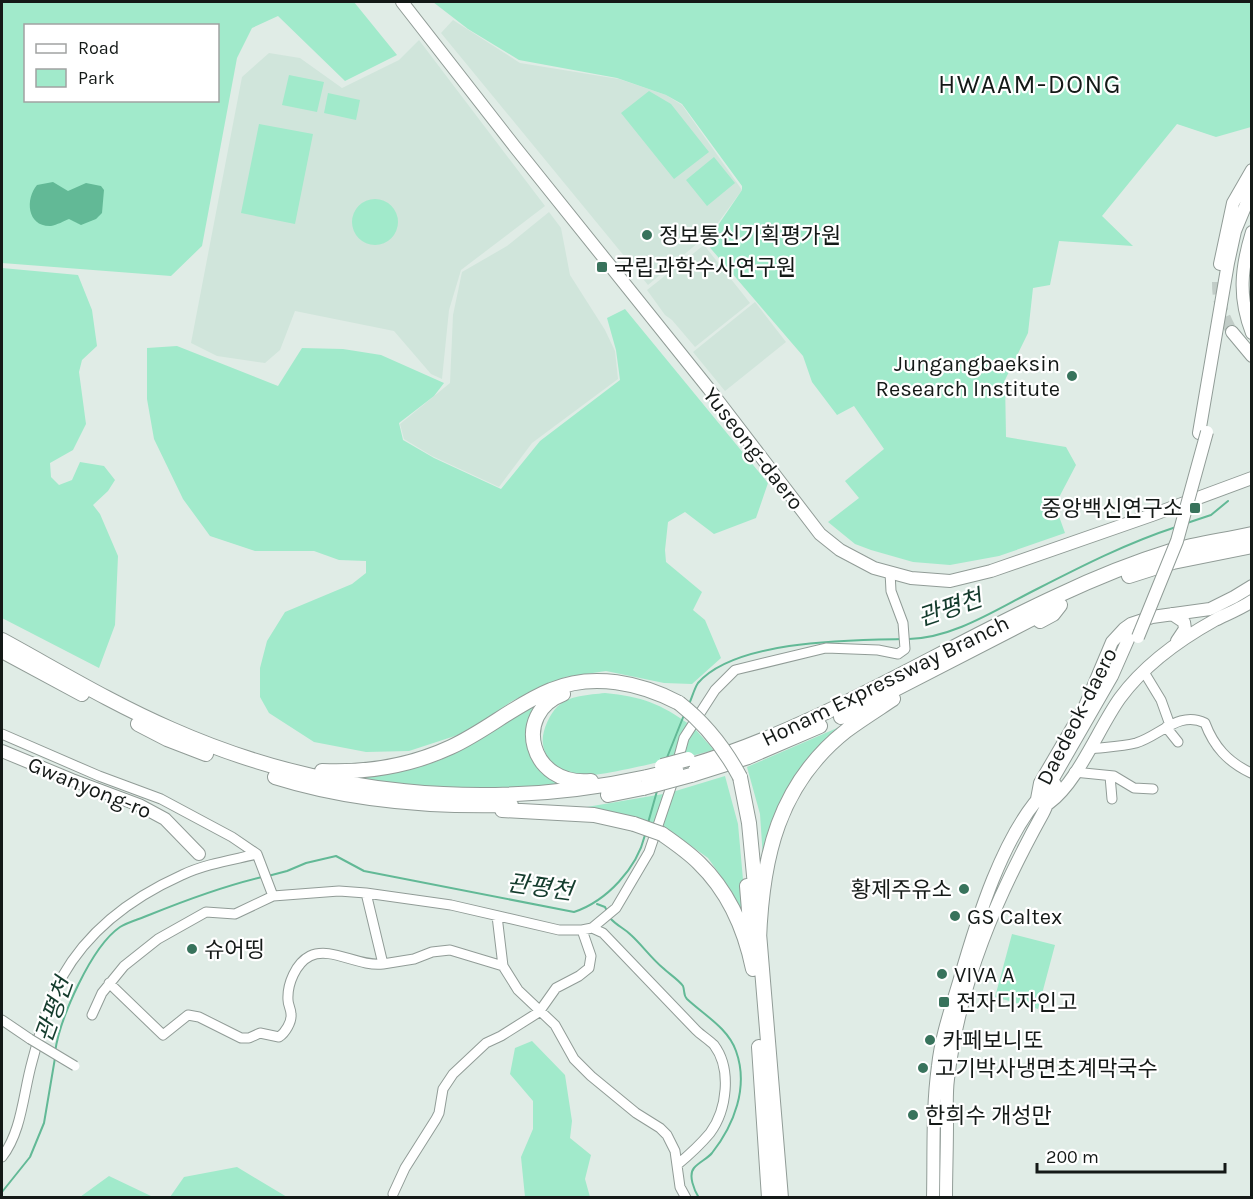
<svg xmlns="http://www.w3.org/2000/svg" width="1253" height="1199" font-family="Karla,'Noto Sans KR',sans-serif">
<style>
.built{fill:#d0e5db}
.green{fill:#a1eacb;fill-rule:evenodd}
.water{fill:#62b996}
.lines{fill:none;stroke-linecap:round;stroke-linejoin:round}
.stream{stroke:#62b996;stroke-width:2}
.major-tunnel{stroke:#c1ccc7;stroke-width:12;stroke-dasharray:12 6;stroke-linecap:butt}
.minor-casing{stroke:#919c97;stroke-width:11}
.major-casing{stroke:#919c97;stroke-width:14}
.highway-casing{stroke:#919c97;stroke-width:16}
.minor{stroke:#fff;stroke-width:9}
.major{stroke:#fff;stroke-width:12}
.highway{stroke:#fff;stroke-width:14}
.minor-bridge-casing{stroke:#919c97;stroke-width:11;stroke-linecap:butt}
.major-bridge-casing{stroke:#919c97;stroke-width:14;stroke-linecap:butt}
.highway-bridge-casing{stroke:#919c97;stroke-width:16;stroke-linecap:butt}
.minor-bridge{stroke:#fff;stroke-width:9}
.major-bridge{stroke:#fff;stroke-width:12}
.highway-bridge{stroke:#fff;stroke-width:14}
.poi-dot{fill:#38735c;stroke:#fff;stroke-width:2}
.labels{text-anchor:middle;stroke-width:4.5;stroke-linejoin:round;paint-order:stroke}
.poi-label{font-size:22px;fill:#141917;stroke:#fff;text-anchor:start}
.street-label{font-size:22px;fill:#141917;stroke:#fff}
.water-label{font-size:24px;font-style:italic;fill:#143c2d;stroke:#fff}
.quarter-label{font-size:26px;letter-spacing:1.5px;fill:#141917;stroke:#fff}
</style>
<rect width="100%" height="100%" fill="#e0ece6"/>
<path class="built" d="M453,20L520,63L619,79L666,95L682,105L742,190L712,231L648,285L441,33Z
M419,40L545,206L461,270L449,310L442,379L431,374L394,331L295,311L280,350L265,363L217,356L191,343L242,77L269,53L300,58L342,88L399,60Z
M549,212L561,228L570,275L605,330L615,351L618,379L532,443L499,487L432,456L404,439L400,424L450,383L453,315L462,272L507,246Z
M704,245L750,303L695,347L672,320L665,315L647,290Z
M755,302L786,342L725,391L693,352Z"/>
<path class="green" d="M2,2H354L397,55L345,81L278,16L252,28L237,58L202,246L171,276L2,263ZM26,26H218V100H26Z
M433,2H1251V127L1216,137L1177,124L1102,216L1133,246L1059,241L1050,285L1033,288L1028,333L1005,380L1006,437L1066,447L1076,465L1055,505L1065,533L999,556L950,565L913,562L871,550L855,544L828,522L859,498L845,481L884,449L854,406L837,415L812,382L803,356L706,243L742,190V186L682,104L666,95L617,78L519,60L468,29Z
M289,75L324,82L317,112L282,105Z
M649,91L671,104L709,152L674,179L621,113Z
M328,93L360,100L356,120L324,113Z
M259,124L313,134L295,224L241,213Z
M714,157L735,183L707,206L686,180Z
M352 222a23 23 0 1 1 46 0a23 23 0 1 1-46 0Z
M2,268L78,275L92,310L97,346L82,360L79,372L86,424L73,450L50,463L51,477L59,485L72,480L80,462L104,466L115,480L108,491L93,505L100,514L118,556L115,625L99,668L2,618Z
M625,309L768,483L756,518L714,534L685,512L668,522L665,550L666,562L702,592L693,610L705,620L721,658L692,684L664,683L606,671L565,677L512,701L467,732L409,751L366,752L314,742L269,713L260,697V668L267,641L285,612L352,584L366,573V561L339,560L314,551H255L210,536L183,499L154,439L147,399V348L177,346L278,386L302,348L343,349L381,355L444,383L434,396L399,423L403,440L434,458L501,489L540,441L620,380L616,350L607,318Z
M605,693C642,697 660,703 690,725L677,758C657,762 585,781 569,775C557,771 544,757 543,744C541,733 549,715 557,707C569,695 589,695 605,693Z
M547,699L533,721L548,777L564,786L491,790L418,787L353,778C387,774 420,770 451,755C485,739 513,715 547,699Z
M851,722L822,749L763,859L760,814L747,767Z
M694,728L714,750L680,759L686,738Z
M725,776L738,824L747,924L732,892L708,858L676,835L630,817L575,809L669,793Z
M1012,934L1055,945L1038,1009L995,997Z
M532,1041L565,1075L572,1121L570,1138L591,1155L585,1179L590,1197H525L521,1157L533,1129V1101L510,1074L515,1048Z
M237,1167L287,1197H80L109,1176L151,1196L170,1197L184,1177Z"/>
<path class="water" d="M53,182L68,191L86,183L101,186L104,190L102,213L96,219L81,225L69,219C64,221 57,225 51,226C27,227 25,199 37,185Z"/>
<g class="lines">
<path class="stream" d="M1187,523L1211,515L1228,501
M909,639C954,638 997,609 1037,589C1082,566 1127,543 1176,527
M689,704C692,698 694,689 698,683C735,640 850,640 903,639
M666,760L684,715
M648,823L657,791
M268,876L287,871L306,863L336,856L364,871L574,912C607,901 637,868 645,835
M597,904L605,907L608,913
M610,918C617,926 624,928 631,935C642,945 651,958 663,968C668,973 679,980 683,986C685,991 683,995 687,999C704,1015 728,1028 736,1051C749,1087 734,1125 712,1153C707,1159 699,1162 694,1168C688,1175 694,1190 699,1198
M55,1052C60,1018 91,947 120,927C128,922 140,919 149,915C186,900 224,886 262,877
M2,1192L30,1157L44,1123L55,1058"/>
<path class="major-tunnel" d="M1218,282C1218,301 1222,315 1232,332"/>
<g class="minor-casing">
<path id="minor" d="M1144,672L1161,700L1170,725
M1166,727L1178,742
M2,734L99,776L161,799L232,837L257,854L273,896
M1089,749C1104,747 1121,747 1136,743C1160,736 1179,710 1205,723C1214,747 1228,762 1251,773
M677,764L684,738L715,690L735,670L826,648L878,650L898,654L905,649L903,623L891,591L890,572
M1074,772L1114,776L1134,788L1153,789
M1110,776L1112,799
M366,893L383,964L414,959L432,952L450,950L503,966
M497,916L503,966L518,990L555,1025L574,1059L591,1076L636,1113L660,1128L667,1135L675,1151L680,1187L686,1198
M592,928L616,908L649,852L674,778
M109,983L163,1035L188,1015L199,1017L241,1038H249L260,1033L279,1037C285,1033 292,1022 291,1014C291,1009 288,1005 288,1000C287,984 296,963 310,956C331,946 358,967 383,964
M92,1015L102,993L124,966L158,939L206,912L235,914L273,896L339,891L366,893L451,905L559,930H582L592,928L603,933L696,1030C701,1035 709,1040 714,1045C732,1069 727,1110 710,1133C700,1145 689,1155 677,1165
M2,1020L30,1039
M2,1157C22,1131 23,1094 32,1062C40,1033 47,1003 62,977C89,929 133,897 182,875C205,864 232,860 257,854
M393,1194L405,1168L436,1119L439,1113L443,1089L453,1074L486,1043L501,1036L539,1012L556,988L579,976L589,968L591,956L582,930"/>
</g>
<g class="major-casing">
<path id="major" d="M402,2L515,147L709,389L820,534L840,550L874,568L911,578L950,581L991,571L1152,515L1252,478
M1252,232C1241,268 1238,297 1252,333
M1220,264L1233,203L1252,170
M1232,332L1252,356
M1199,433L1228,263L1235,231L1252,190
M1172,614L1184,622L1185,629L1177,641
M2,751L72,780L139,805L165,819L199,854
M1037,799L1040,783L1085,706L1112,642L1124,629L1131,624L1152,617L1210,609L1234,597L1252,586
M1049,803C1078,782 1099,727 1120,698C1145,664 1179,640 1215,620C1227,614 1240,609 1252,601
M933,1198C934,1154 932,1109 938,1066C941,1037 951,1009 959,982C976,923 1003,832 1047,789L1112,676L1130,635
M946,1198C946,1173 947,1149 947,1124C947,1109 946,1094 948,1079C959,983 997,896 1043,813C1048,804 1050,794 1055,784"/>
</g>
<g class="highway-casing">
<path id="highway" d="M1129,576L1173,562L1252,546
M1040,621L1053,614L1060,605
M2,640C57,670 113,704 171,729C322,796 486,812 647,777
M2,651L82,694
M563,694C512,713 529,787 591,781
M841,717L1045,612
M138,724L167,739L206,754
M689,766C820,727 933,653 1057,596C1093,579 1132,563 1171,551C1197,544 1225,540 1252,534
M322,771C367,773 410,766 451,747C486,731 516,704 551,690C593,672 641,683 679,703
M691,775L748,757L820,726
M275,777C351,801 433,807 511,805
M740,777L749,823L756,896
M608,795L643,788
M502,810L594,815L634,824
M662,834C675,843 688,852 699,863C728,891 745,930 753,969
M747,886L752,947
M759,933L781,1198
M759,940C762,858 778,784 847,730C862,719 878,709 893,699
M759,1047L769,1198"/>
</g>
<use href="#minor" class="minor"/>
<use href="#major" class="major"/>
<use href="#highway" class="highway"/>
<g class="minor-bridge-casing">
<path id="minor-bridge" d="M30,1039L75,1066"/>
</g>
<g class="major-bridge-casing">
<path id="major-bridge" d="M1138,637L1177,541L1207,432"/>
</g>
<g class="highway-bridge-casing">
<path id="highway-bridge" d="M679,703C706,724 724,747 740,777
M662,766L688,759
M647,777L676,770
M643,788L691,775
M634,824L662,834"/>
</g>
<use href="#minor-bridge" class="minor-bridge"/>
<use href="#major-bridge" class="major-bridge"/>
<use href="#highway-bridge" class="highway-bridge"/>
</g>
<g class="poi-dot">
<circle cx="647" cy="235" r="6"/>
<rect x="596" y="261" width="12" height="12" rx="3"/>
<circle cx="1072" cy="376" r="6"/>
<rect x="1189" y="502" width="12" height="12" rx="3"/>
<circle cx="964" cy="889" r="6"/>
<circle cx="955" cy="916" r="6"/>
<circle cx="192" cy="949" r="6"/>
<circle cx="942" cy="974" r="6"/>
<rect x="938" y="996" width="12" height="12" rx="3"/>
<circle cx="930" cy="1040" r="6"/>
<circle cx="923" cy="1068" r="6"/>
<circle cx="913" cy="1115" r="6"/>
</g>
<g class="labels">
<g class="poi-label">
<text x="659" y="243">정보통신기획평가원</text>
<text x="614" y="275">국립과학수사연구원</text>
<text x="1060" y="371" text-anchor="end">Jungangbaeksin<tspan x="1060" dy="25">Research Institute</tspan></text>
<text x="1183" y="516" text-anchor="end">중앙백신연구소</text>
<text x="952" y="897" text-anchor="end">황제주유소</text>
<text x="967" y="924">GS Caltex</text>
<text x="204" y="957">슈어띵</text>
<text x="954" y="982">VIVA A</text>
<text x="956" y="1010">전자디자인고</text>
<text x="942" y="1048">카페보니또</text>
<text x="935" y="1076">고기박사냉면초계막국수</text>
<text x="925" y="1123">한희수 개성만</text>
</g>
<g class="street-label">
<text transform="translate(754 448) rotate(52)" y="8">Yuseong-daero</text>
<text transform="translate(885 680) rotate(-26)" y="8">Honam Expressway Branch</text>
<text transform="translate(1076 716) rotate(-63)" y="8">Daedeok-daero</text>
<text transform="translate(90 787) rotate(22)" y="8">Gwanyong-ro</text>
</g>
<g class="water-label">
<text transform="translate(950 608) rotate(-19)" y="8">관평천</text>
<text transform="translate(540 887) rotate(8)" y="8">관평천</text>
<text transform="translate(54 1010) rotate(-70)" y="8">관평천</text>
</g>
<g class="quarter-label">
<text x="1030" y="93">HWAAM-DONG</text>
</g>
</g>
<rect width="1253" height="1199" fill="none" stroke="#141917" stroke-width="6"/>
<rect x="24" y="24" width="195" height="78" fill="#ffffff" stroke="#a1a3a2" stroke-width="1.5"/>
<rect x="36" y="44" width="30" height="9" fill="#ffffff" stroke="#a1a3a2" stroke-width="1.5"/>
<text x="78" y="54" font-size="18" fill="#141917">Road</text>
<rect x="36" y="69" width="30" height="18" fill="#a1eacb" stroke="#a1a3a2" stroke-width="1.5"/>
<text x="78" y="84" font-size="18" fill="#141917">Park</text>
<path d="M1037 1163v9h188v-9" fill="none" stroke="#141917" stroke-width="3"/>
<text x="1046" y="1163" font-size="18" fill="#141917" stroke="#ffffff" stroke-width="4.5" paint-order="stroke">200 m</text>
</svg>
